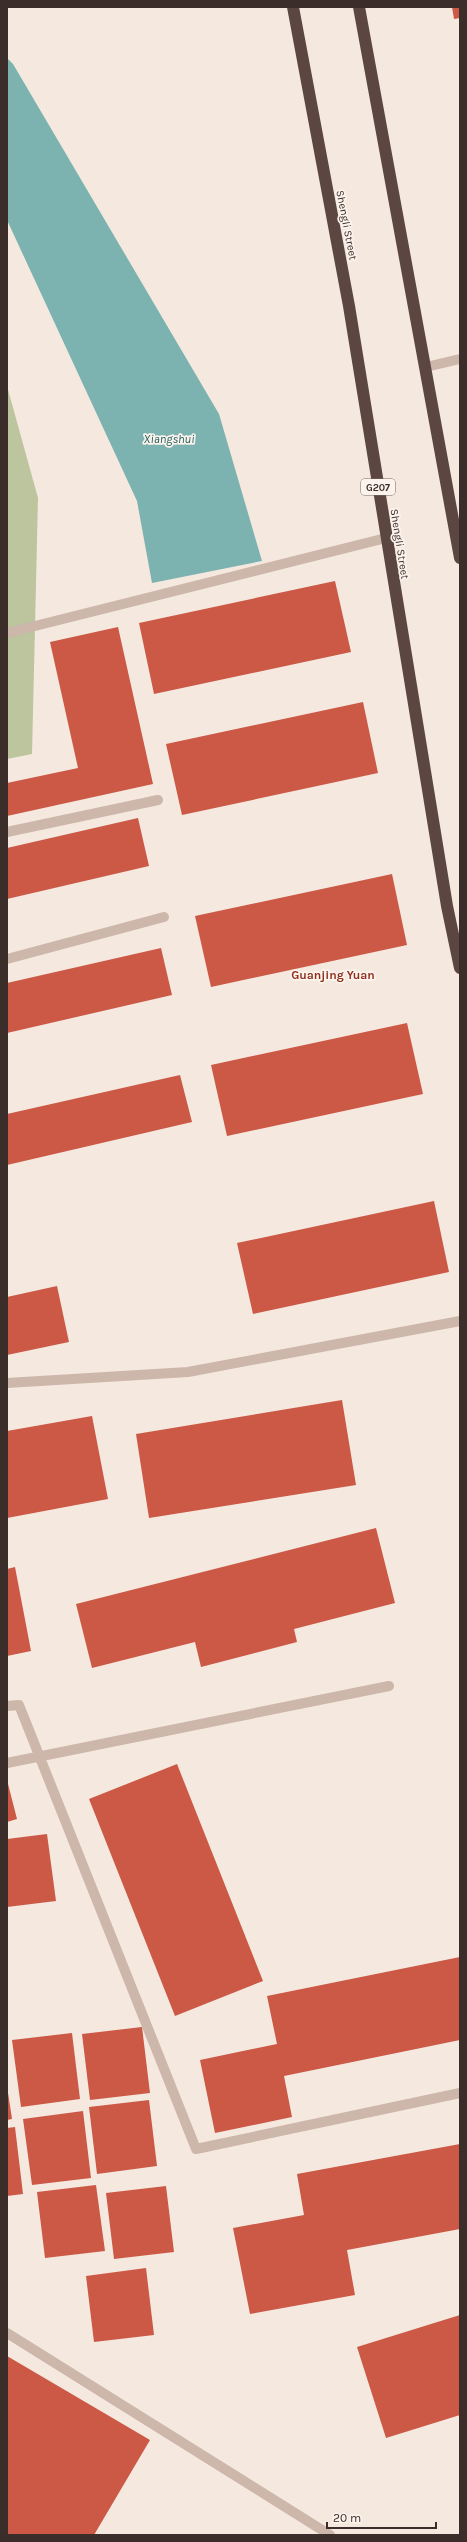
<svg xmlns="http://www.w3.org/2000/svg" width="467" height="2542" font-family="Karla,sans-serif">
<style>
.green{fill:#bcc59e}
.water{fill:#7cb3b0}
.building{fill:#cc5846}
.lines{fill:none;stroke-linecap:round;stroke-linejoin:round}
.lane{stroke:#cdb6aa;stroke-width:10}
.street{stroke:#cdb6aa;stroke-width:10}
.highway{stroke:#5c4641;stroke-width:12}
.labels{text-anchor:middle;stroke-width:3.5;stroke-linejoin:round;paint-order:stroke}
.shield{fill:#fbf3ec;stroke:#756864;stroke-width:1}
.shield-label{font-size:10px;font-weight:bold;fill:#3b2d2a}
.street-label{font-size:11px;fill:#3b2d2a;stroke:#fbf3ec}
.water-label{font-size:12px;font-style:italic;fill:#1d5f5c;stroke:#fbf3ec}
.neighbourhood-label{font-size:12px;font-weight:bold;fill:#8e2d1e;stroke:#fbf3ec}
</style>
<rect width="100%" height="100%" fill="#f4e8df"/>
<path class="green" d="M7,386L38,498L32,754L7,759Z"/>
<path class="water" d="M7,58L13,64L219,414L262,561L152,583L137,501L7,220Z"/>
<path class="building" d="M452,7H460V18L454,19Z
M335,581L351,652L154,694L139,623Z
M118,627L153,784L7,816V783L78,768L50,642Z
M363,702L378,773L182,815L166,744Z
M138,818L149,866L7,899V848Z
M392,874L407,945L211,987L195,916Z
M161,948L172,995L7,1033V983Z
M407,1023L423,1094L227,1136L211,1065Z
M180,1075L192,1122L7,1165V1114Z
M434,1201L449,1272L253,1314L237,1243Z
M57,1286L69,1342L7,1355V1297Z
M342,1400L356,1485L149,1518L136,1434Z
M92,1416L108,1499L7,1518V1431Z
M376,1528L395,1603L294,1629L297,1642L201,1667L195,1642L92,1668L76,1604Z
M15,1567L31,1651L7,1656V1569Z
M177,1764L263,1981L175,2016L89,1799Z
M7,1780L17,1819L7,1822Z
M47,1834L56,1901L7,1907V1839Z
M460,1957V2040L284,2076L292,2117L215,2133L200,2060L277,2044L267,1996Z
M142,2027L150,2093L90,2100L82,2034Z
M72,2033L80,2099L21,2107L12,2040Z
M7,2086L12,2119L7,2120Z
M149,2100L157,2166L97,2174L89,2107Z
M83,2111L91,2178L32,2185L23,2119Z
M15,2127L23,2194L7,2196V2128Z
M460,2144V2229L347,2250L355,2295L250,2314L233,2228L304,2215L297,2174Z
M96,2185L105,2251L45,2258L37,2192Z
M166,2186L174,2252L114,2259L106,2193Z
M146,2268L154,2335L94,2342L86,2276Z
M460,2315V2415L386,2438L357,2347Z
M7,2356L150,2440L94,2535H7Z"/>
<g class="lines">
<path class="lane" d="M426,367L460,359
M7,633L386,538
M7,832L158,800
M7,959L164,917"/>
<path class="street" d="M7,1383L188,1372L460,1321
M7,1706L19,1705L196,2149L460,2093
M7,1763L389,1686
M7,2333L330,2535"/>
<path class="highway" d="M293,7L349,306L447,906L460,968
M359,7L460,558"/>
</g>
<g class="labels">
<rect class="shield" x="361" y="479" width="34" height="16" rx="3"/>
<g class="shield-label">
<text x="378" y="491">G207</text>
</g>
<g class="street-label">
<text transform="translate(347 225) rotate(79)" y="4">Shengli Street</text>
<text transform="translate(400 544) rotate(81)" y="4">Shengli Street</text>
</g>
<g class="water-label">
<text x="169" y="443">Xiangshui</text>
</g>
<g class="neighbourhood-label">
<text x="333" y="979">Guanjing Yuan</text>
</g>
</g>
<rect width="467" height="2542" fill="none" stroke="#3b2d2a" stroke-width="16"/>
<path d="M327 2522v6h109v-6" fill="none" stroke="#3b2d2a" stroke-width="2"/>
<text x="333" y="2522" font-size="12" fill="#3b2d2a" stroke="#fbf3ec" stroke-width="3" paint-order="stroke">20 m</text>
</svg>
